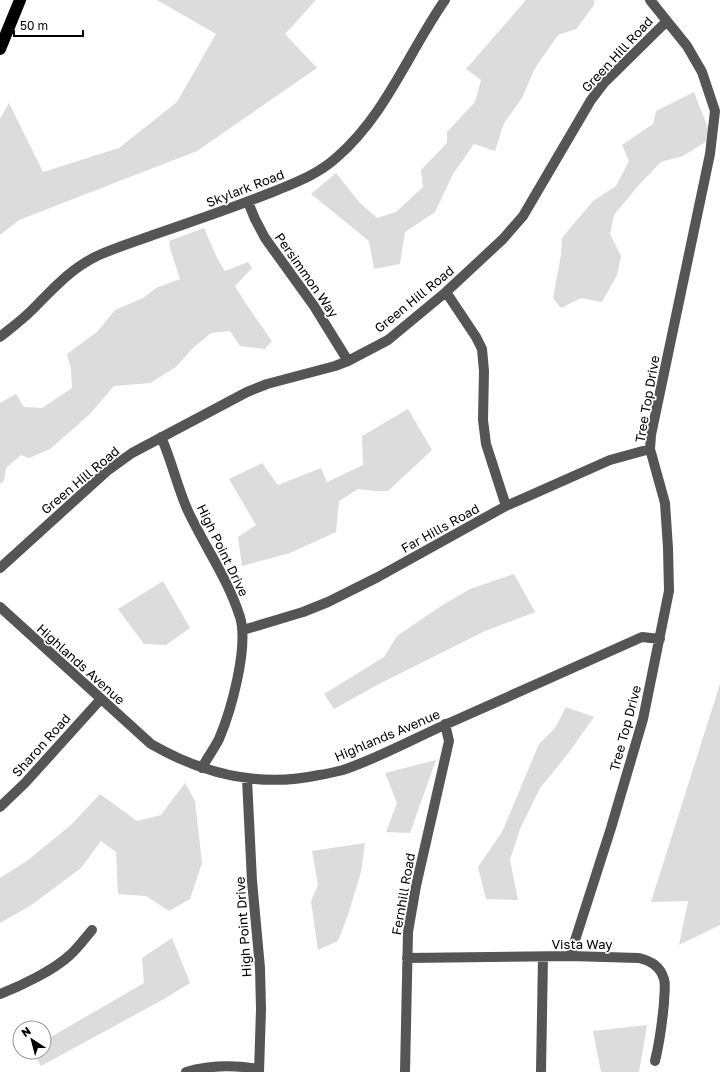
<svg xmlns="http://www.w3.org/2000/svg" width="720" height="1072" font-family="'Golos Text',sans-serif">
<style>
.green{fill:#dcdcdc}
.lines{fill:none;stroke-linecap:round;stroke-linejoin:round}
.minor{stroke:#555;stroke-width:10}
.highway{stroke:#000;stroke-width:12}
.labels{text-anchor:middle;stroke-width:3.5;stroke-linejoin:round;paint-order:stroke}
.street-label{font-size:13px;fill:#000;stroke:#fff}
</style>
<rect width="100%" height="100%" fill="#fff"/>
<path class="green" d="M157,0H316L285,34L317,68L197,151L19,220L0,235V119L9,103L43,172L119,148L177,102L216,34Z
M526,0H594V5L576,29L558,35L535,68L522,98L504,123L495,151L474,144L453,174L435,212L405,232L400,264L374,269L369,241L311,194L336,173L360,203L377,218L396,212L423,187L421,170L447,143V132L475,102L481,80L466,69Z
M694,92L712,138L683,156L661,162L637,187L614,215L610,234L621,256L617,275L602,302L581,298L561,308L553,298L561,255L562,238L593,201L616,186L629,161L622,145L653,124L656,111Z
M204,228L218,260L225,271L248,262L252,268L235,286L246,304L272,341L265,349L240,346L230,331L211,333L192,349L176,367L150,383L114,386L90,414L50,449L29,458L21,455L6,468L4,481L0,484V403L16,394L24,407L42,408L72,388L71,369L67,354L97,332L115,310L143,298L156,288L180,279L170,248L169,241Z
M408,409L432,450L388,491H375L358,489L339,501L336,532L290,553L242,566L238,537L256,525L229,479L262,463L278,485L321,468L327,482L363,465L362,436Z
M514,574L535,612L483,632L379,684L334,709L324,694L384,657L397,636L441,606L470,589Z
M163,581L190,628L166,645L144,644L118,609Z
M720,684V925L679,945L688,901L651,902Z
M566,707L594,717L567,755L540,788L520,829L510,860L518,900L486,899L478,867L502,832L539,744L555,728Z
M436,760L410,833L386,832L397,803L385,773Z
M185,783L195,801L202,863L190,899L169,911L146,896L118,894L116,852L101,841L81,868L30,906L0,923V878L28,860L71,825L100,794L137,821L161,815Z
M365,843L361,872L348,915L338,941L318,950L311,901L318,885L312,851Z
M172,938L190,983L164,999L41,1066L33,1052H44V1041L144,983L142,958Z
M647,1025L639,1072H601L593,1031Z"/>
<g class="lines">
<path class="minor" d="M248,202L255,219L265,238L314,306L348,361
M446,292L476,337L482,349L484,371L483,420L486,444L506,506
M0,337C11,328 22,320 32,310C53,289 70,269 97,256C115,248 134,242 153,235C194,221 235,207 275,191C297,182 318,174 336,158C386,115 408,53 445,0
M161,437C172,461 177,487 188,511C205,547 228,579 240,617C249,647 231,711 219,739C214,749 207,758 202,768
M0,568L107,471L132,453L247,392L267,384L335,366L348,361L388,340L446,292L503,239L523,216L591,100L604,83L667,21
M0,607L151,744C203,774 259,788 319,775C327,774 335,772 343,770C382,757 418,736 456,720C518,692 580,665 642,637L660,639
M243,630L303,612L328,602L378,577L506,506L610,460L650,449
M247,779L252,881L260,968L261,1009L259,1072
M0,807L25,783L100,700
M570,956L611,828L643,719L669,591L668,548L665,503L650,449L651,435L710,154L715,111L702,72L687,46L650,0
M407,958L570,956L639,958C651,961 660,966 664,979C666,986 664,995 664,1003C662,1024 660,1041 655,1061
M0,994C21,986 54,970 70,955C78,948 85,938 92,930
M186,1072C210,1065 234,1065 259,1069
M405,1072L408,932L416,886L449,741L445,724
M541,1072L543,957"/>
<path class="highway" d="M0,49L20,0"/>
</g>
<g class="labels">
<g class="street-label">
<text transform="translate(617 54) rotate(-47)" y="5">Green Hill Road</text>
<text transform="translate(245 188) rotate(-21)" y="5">Skylark Road</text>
<text transform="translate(307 275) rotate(55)" y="5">Persimmon Way</text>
<text transform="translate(414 299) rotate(-39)" y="5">Green Hill Road</text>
<text transform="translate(647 399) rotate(-80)" y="5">Tree Top Drive</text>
<text transform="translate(80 480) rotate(-40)" y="5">Green Hill Road</text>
<text transform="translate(440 528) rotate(-29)" y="5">Far Hills Road</text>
<text transform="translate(223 550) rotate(64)" y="5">High Point Drive</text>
<text transform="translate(81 664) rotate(42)" y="5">Highlands Avenue</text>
<text transform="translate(625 728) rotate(-75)" y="5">Tree Top Drive</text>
<text transform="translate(387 735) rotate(-23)" y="5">Highlands Avenue</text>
<text transform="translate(41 745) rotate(-48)" y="5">Sharon Road</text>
<text transform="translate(403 894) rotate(-80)" y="5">Fernhill Road</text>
<text transform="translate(243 927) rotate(-94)" y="5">High Point Drive</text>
<text x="582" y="949">Vista Way</text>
</g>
</g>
<g transform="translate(32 1040) rotate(324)"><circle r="19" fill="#ffffff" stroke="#999999"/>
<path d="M0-3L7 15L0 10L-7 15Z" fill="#000000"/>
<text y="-6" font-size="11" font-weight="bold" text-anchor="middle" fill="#000000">N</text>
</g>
<path d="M14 30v6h69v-6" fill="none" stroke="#000000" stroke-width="2"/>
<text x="20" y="30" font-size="12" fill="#000000" stroke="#ffffff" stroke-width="3" paint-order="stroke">50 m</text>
</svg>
